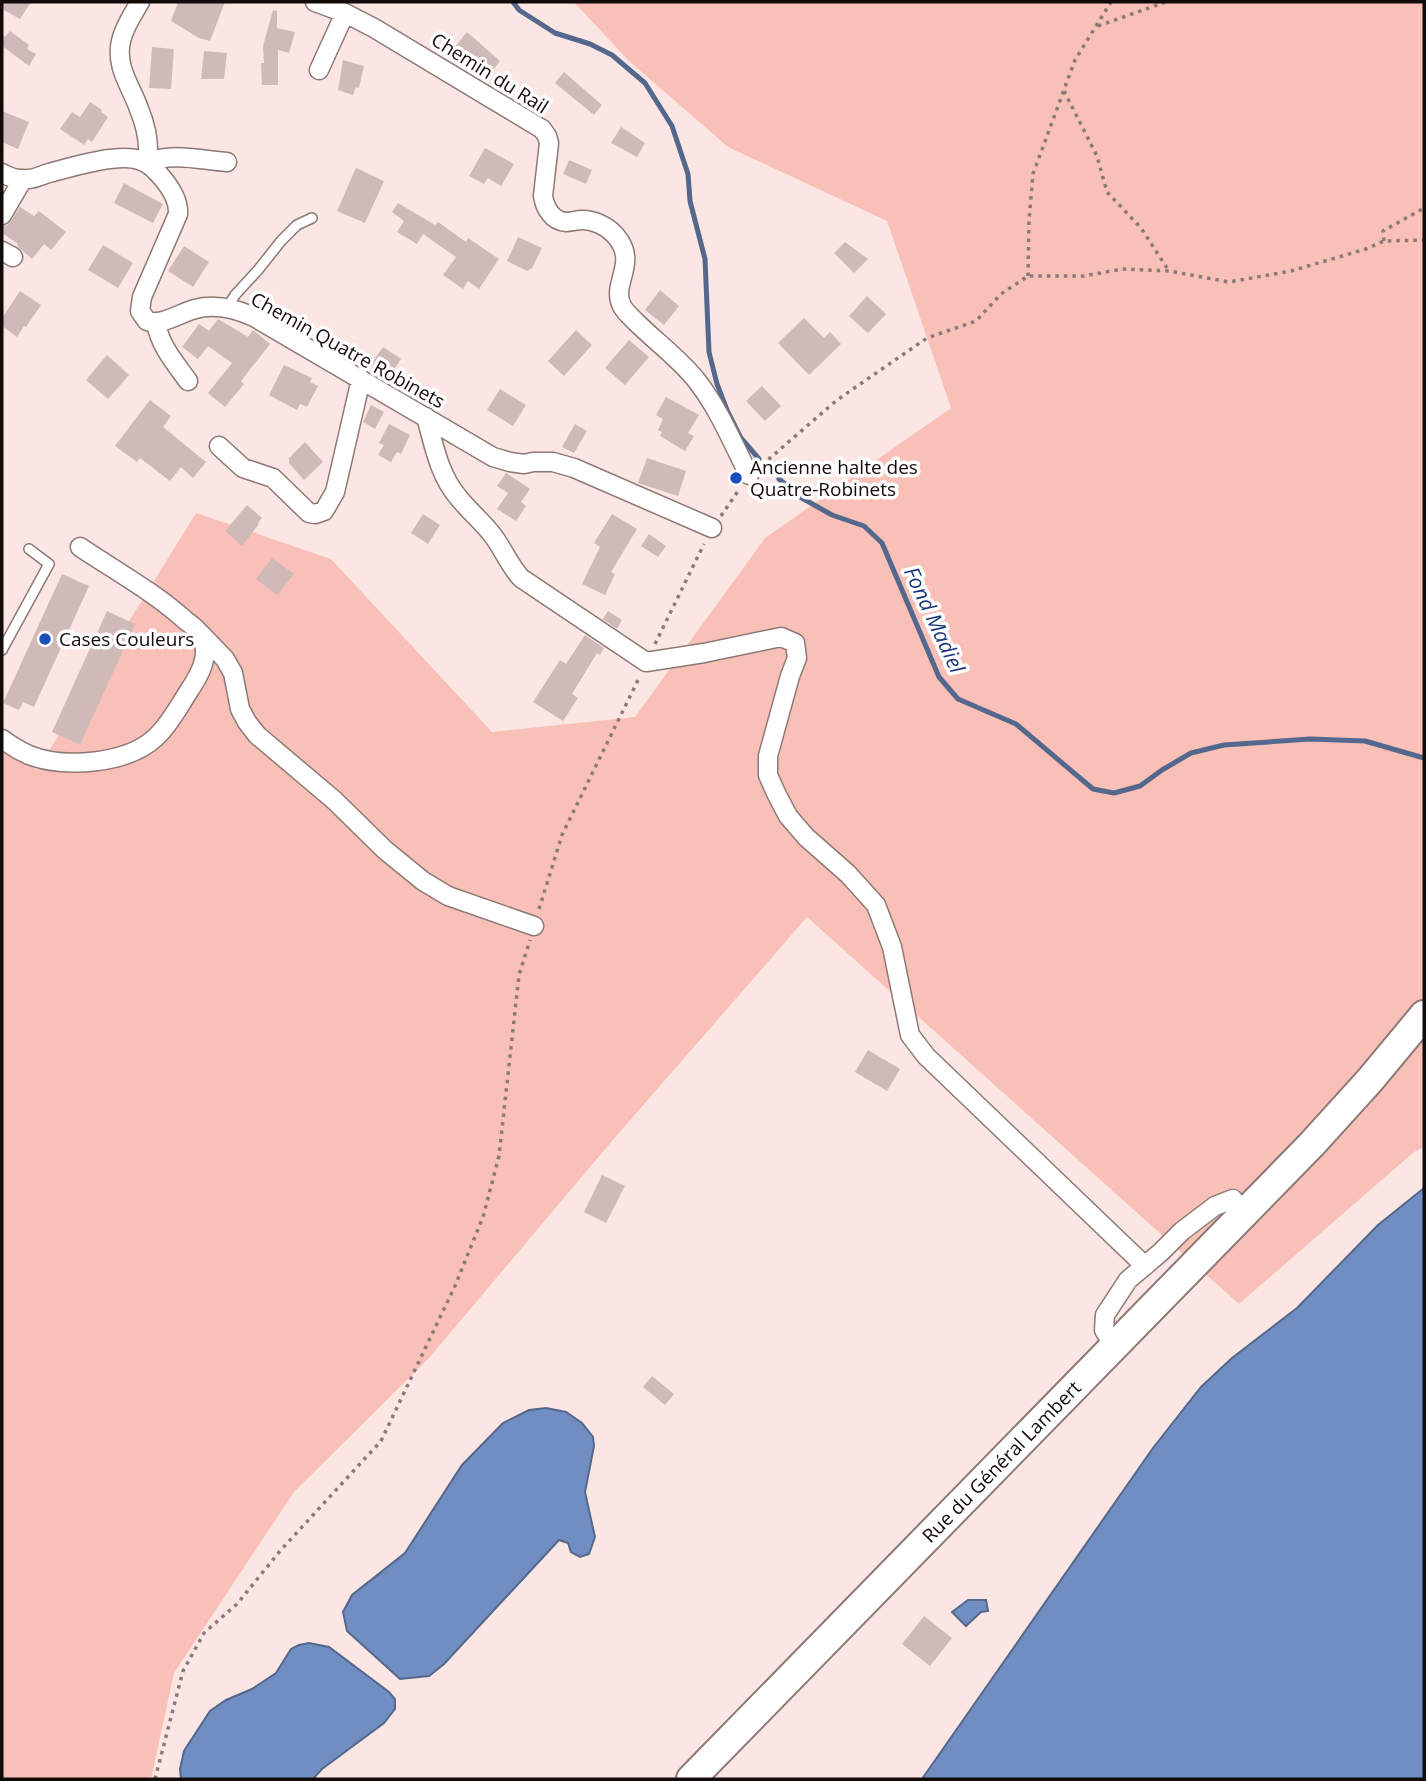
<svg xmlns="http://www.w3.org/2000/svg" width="1426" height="1781" font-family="'Open Sans',sans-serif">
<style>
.green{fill:#f8c0b7}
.water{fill:#718ec3;stroke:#54678c;stroke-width:2}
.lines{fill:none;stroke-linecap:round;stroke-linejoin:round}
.stream{stroke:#54678c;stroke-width:5}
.building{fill:#cfbab7}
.service-casing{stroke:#8c7976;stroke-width:12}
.minor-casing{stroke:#8c7976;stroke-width:21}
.primary-casing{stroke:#8c7976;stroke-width:32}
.path{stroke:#8a7b79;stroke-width:3.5;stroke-dasharray:3.5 5;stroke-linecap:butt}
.service{stroke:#fff;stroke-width:9}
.minor{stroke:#fff;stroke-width:18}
.primary{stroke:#fff;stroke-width:28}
.poi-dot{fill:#194ebb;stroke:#fff;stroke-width:2.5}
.labels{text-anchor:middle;stroke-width:7;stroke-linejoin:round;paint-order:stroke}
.street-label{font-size:19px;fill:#120b0a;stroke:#fff}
.poi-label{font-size:19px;fill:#120b0a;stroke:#fff;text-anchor:start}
.water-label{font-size:21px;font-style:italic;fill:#19397a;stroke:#fff}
</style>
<rect width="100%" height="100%" fill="#fce6e3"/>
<path class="green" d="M574,2H1424V1147L1414,1152L1239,1304L807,917L612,1141L429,1358L294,1492L174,1673L151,1779H2V748L37,770L196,513L331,559L492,732L635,717L765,538L951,408L887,221L728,147L629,61Z"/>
<path class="water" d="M1424,1188V1779H922L1153,1448L1201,1387L1232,1358L1297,1308L1378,1225Z
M546,1408L566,1412L582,1423L593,1437L594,1446L585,1492L595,1537L589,1554L580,1557L571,1552L568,1543L559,1540L444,1664L429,1676L400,1679L347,1631L343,1612L352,1595L405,1553L462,1465L503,1423L529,1410Z
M968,1600H986L988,1611L981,1612L966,1626L952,1612Z
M309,1643L329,1647L389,1692L395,1699V1709L384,1723L322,1769L313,1779H181L180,1769L184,1751L210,1711L226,1700L252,1689L276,1673L291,1649L299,1645Z"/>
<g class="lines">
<path class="stream" d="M513,2L519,10L555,33L590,44L612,55L645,83L672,126L688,174L690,201L705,259L709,352L717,384L727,410L741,438L759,459
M779,479L800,497L832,515L864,526L882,543L939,677L958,699L1016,724L1093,789L1114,793L1140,786L1162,770L1191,753L1224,745L1310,739L1365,741L1424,758"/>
</g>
<path class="building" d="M2,2H31L20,19L2,9Z
M178,2H225L210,41L199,38L171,21Z
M273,10L277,11V28L295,32L289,53L278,50V85H262L261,63H264L263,46Z
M10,31L29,45L27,49L36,54L29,66L2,46V35L5,37Z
M467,32L500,61L489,75L471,61L465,69L448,56Z
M152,47L174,49L171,89L149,88Z
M204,51L227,53L224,79H201Z
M343,60L364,66L359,88L356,87L353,95L338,90Z
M564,72L602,105L594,115L555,83Z
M90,102L102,110L101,112L108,117L92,142L88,139L84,145L60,129L72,112L80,117Z
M2,111L29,122L18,149L2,142Z
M621,127L645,143L637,157L611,143Z
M485,148L514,164L501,186L488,178L484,184L469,176Z
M569,160L592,170L586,184L563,174Z
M356,168L384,181L365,223L337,211Z
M124,183L163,204L153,223L114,203Z
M398,203L435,225L438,222L466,242L468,238L499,259L479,289L468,281L463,289L443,275L456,257L423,234L417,244L397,232L404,221L392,212Z
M20,207L34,216L39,211L66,232L51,250L44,244L32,259L17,246L18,244L2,233V226L7,225L11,221Z
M518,237L542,248L532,268L527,271L507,261Z
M845,242L868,259L854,273L834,253Z
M103,245L133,263L118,288L88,270Z
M184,246L209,262L193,287L168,271Z
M660,290L679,306L664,325L645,310Z
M20,291L41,305L26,327L24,326L17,337L2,326V318Z
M867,296L886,314L868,333L849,316Z
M804,318L824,338L830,332L841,344L809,375L778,343Z
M218,319L248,337L253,330L270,344L241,381L244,384L225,407L208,393L232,363L208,346L198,359L182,347L199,324L209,331Z
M576,330L592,345L564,376L548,361Z
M629,340L649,357L625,385L605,368Z
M383,347L401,359L387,380L369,367Z
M107,355L129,375L108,399L86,380Z
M284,365L312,378L310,382L318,386L307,407L300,404L297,410L269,395Z
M762,386L781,406L765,421L746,401Z
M500,389L526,405L513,426L487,410Z
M666,397L699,415L688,433L694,436L685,451L660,436L662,432L658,430L663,419L656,415Z
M150,400L171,416L163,427L206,462L193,478L181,467L170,481L140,458L137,462L115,446Z
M371,405L384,412L375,429L363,422Z
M389,424L410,435L401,454L397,452L391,462L378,455L384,445L379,443Z
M575,424L587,431L574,453L562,447Z
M305,442L323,462L304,480L289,463V458Z
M647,458L686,471L678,496L638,483Z
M506,473L530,489L521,502L526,506L516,521L497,509L508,493L497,486Z
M247,505L262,518L258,523L259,524L242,546L225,531Z
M423,514L440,525L428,544L411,533Z
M612,514L637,529L611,572L615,574L605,595L582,584L600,547L594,543Z
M649,534L666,546L658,557L641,546Z
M272,558L294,574L277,595L256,579Z
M62,574L89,586L34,707L23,702L19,710L3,703Z
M107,611L135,624L80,745L52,732Z
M608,611L622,620L617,629L603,619Z
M585,635L604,648L600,655L597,653L572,694L578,698L563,721L533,702L560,660L566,664Z
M868,1050L900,1069L887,1091L855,1072Z
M602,1175L625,1186L606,1223L584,1212Z
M652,1376L674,1394L665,1405L643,1387Z
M924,1616L952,1638L930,1666L902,1644Z"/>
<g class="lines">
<g class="service-casing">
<path id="service" d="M227,308L235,295L258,270L281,241L297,225L312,218
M2,650L49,564L29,549"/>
</g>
<g class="minor-casing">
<path id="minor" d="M140,2C133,14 124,27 121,41C115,67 131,86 139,109C146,126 150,146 147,163
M315,2L345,13L374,28L542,129L547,136L549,143L543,196C545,208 552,221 566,222C571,222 577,220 582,220C594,220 607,226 615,235C640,263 610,283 622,306C625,312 631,317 636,322C656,342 680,359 697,381C719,409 733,444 749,475
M319,70L345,13
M147,163C171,152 200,160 227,162
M2,173C9,177 19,180 28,179C35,179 42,175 49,173C71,167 117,153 139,160C150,163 157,172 164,180C172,190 179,201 178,214L142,297L140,311L147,321C162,326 180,313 195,309C214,304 236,309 254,317L493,457L510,462L524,464L533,462H553L574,468L712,528
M2,215L23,179
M2,251L13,257
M156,323C160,346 175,363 188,381
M426,417C434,445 439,475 458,497C469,511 484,523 494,537C504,551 510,566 521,578L646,662L704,653L781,637L795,643L797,658L790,676L768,756V775L776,793L788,816L806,837L848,874L876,905L892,947L910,1035L926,1056L1145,1266
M219,446L243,468L273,478L309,513L315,514L324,511L335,492L361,379
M200,633L225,659L233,673L240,709L247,722L257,735L334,800L385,850L423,881L448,896L534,926
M2,739C10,745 20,751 29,755C64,769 128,764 156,737C169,725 178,708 187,694C199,676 212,655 201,635C198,629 190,624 185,620C154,592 114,570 80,547
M1114,1346L1104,1330L1105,1315L1128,1280L1161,1252L1182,1231L1215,1206L1233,1199L1244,1214"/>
</g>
<g class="primary-casing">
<g id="primary">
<path id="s1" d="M691,1779L1312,1144L1370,1080L1424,1015"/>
</g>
</g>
<path class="path" d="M1098,26L1166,2
M1064,91L1097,156L1107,192L1141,228L1169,271
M1384,241L1383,231L1424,208
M1028,276L1029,220L1033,174L1075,60L1111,2
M762,465L837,400L927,338L976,321L1001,294L1028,276H1084L1122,269L1169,271L1229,282L1291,271L1366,249L1384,241L1424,240
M721,516L740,488
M655,644L704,544
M539,909L562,835L640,676
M155,1779L183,1671L204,1633L237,1604L280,1551L381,1441L455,1286L483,1217L499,1156L519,975L530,940"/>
<use href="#service" class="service"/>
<use href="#minor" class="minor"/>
<use href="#primary" class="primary"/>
</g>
<g class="poi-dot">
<circle cx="736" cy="478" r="7"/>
<circle cx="45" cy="639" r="7"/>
</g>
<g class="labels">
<g class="street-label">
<text transform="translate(490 73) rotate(32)" y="7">Chemin du Rail</text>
<text transform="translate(348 350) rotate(29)" y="7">Chemin Quatre Robinets</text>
<text dy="7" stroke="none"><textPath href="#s1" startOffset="444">Rue du Général Lambert</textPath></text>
</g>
<g class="poi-label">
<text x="750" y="474">Ancienne halte des<tspan x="750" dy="22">Quatre-Robinets</tspan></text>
<text x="59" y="646">Cases Couleurs</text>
</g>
<g class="water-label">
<text transform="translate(934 620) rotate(65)" y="7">Fond Madiel</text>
</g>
</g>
<rect width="1426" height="1781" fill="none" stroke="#120b0a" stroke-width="7"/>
</svg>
